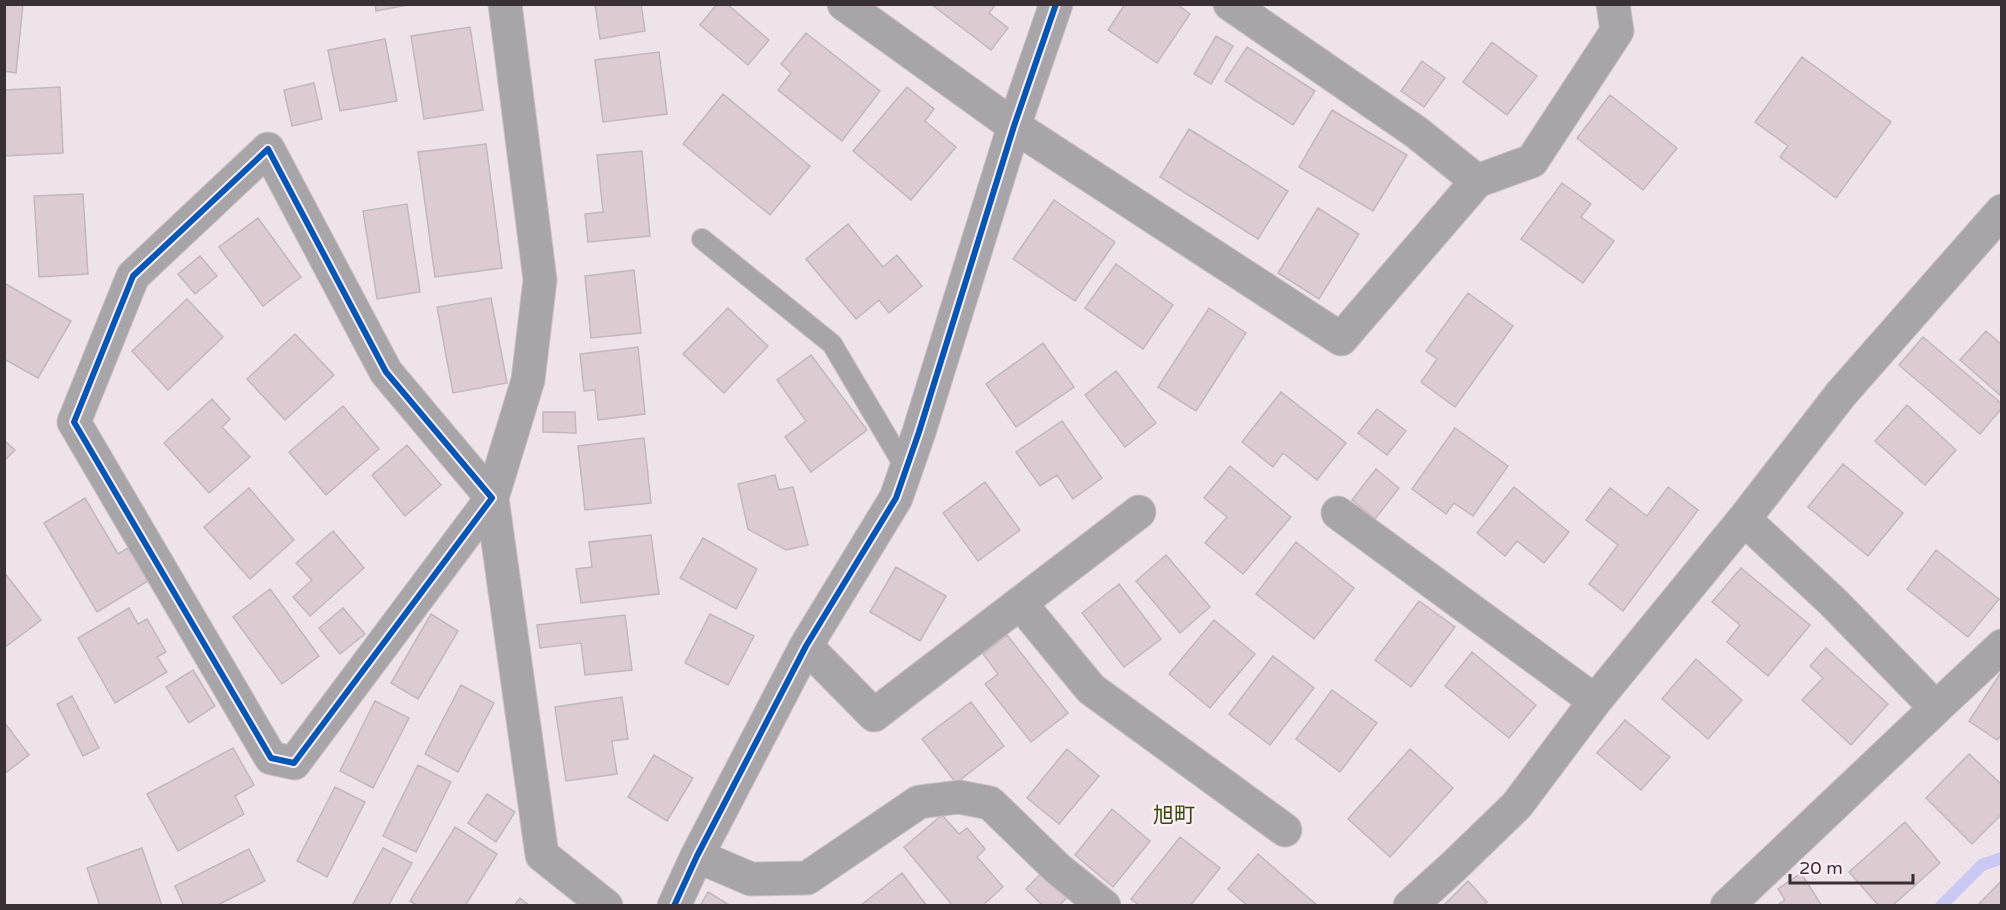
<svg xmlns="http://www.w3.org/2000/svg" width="2006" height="910" font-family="'Varela Round','Noto Sans JP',sans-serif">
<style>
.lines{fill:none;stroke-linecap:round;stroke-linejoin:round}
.stream{stroke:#c8c8f2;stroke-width:12}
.building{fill:#dccbd0;stroke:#c1b8bb;stroke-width:1.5}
.service-casing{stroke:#cac0c6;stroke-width:22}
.minor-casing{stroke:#cac0c6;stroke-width:35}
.service{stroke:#a8a5a9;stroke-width:20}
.minor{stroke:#a8a5a9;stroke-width:33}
.cycleway-casing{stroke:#feecf7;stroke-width:10}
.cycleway{stroke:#0057b8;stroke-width:6}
.labels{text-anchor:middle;stroke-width:5;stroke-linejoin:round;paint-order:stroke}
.quarter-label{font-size:21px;fill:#2e4a00;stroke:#feecf7}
</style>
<rect width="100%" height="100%" fill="#efe3ea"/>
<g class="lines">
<path class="stream" d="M1941,906L1982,865L2002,858"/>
</g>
<path class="building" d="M4,4H23L16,73L4,71Z
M375,4H412L376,11Z
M595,4H641L645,31L600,39Z
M717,4H727L769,40L748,65L700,25Z
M931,4H996L989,13L1008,28L991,50Z
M1125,4H1177L1190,14L1157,63L1108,30Z
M470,27L483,110L424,119L411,36Z
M806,33L880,91L842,141L778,90L791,73L781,64Z
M1216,36L1233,46L1211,84L1194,74Z
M385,39L397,101L340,111L328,50Z
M1492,42L1537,76L1507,115L1463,82Z
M1247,47L1315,91L1293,125L1225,81Z
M659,52L667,114L603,122L595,60Z
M1802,57L1891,122L1836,198L1780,157L1788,146L1755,122Z
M1422,61L1445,78L1424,107L1401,91Z
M314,83L322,119L292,126L284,90Z
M60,87L63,153L4,156V90Z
M907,87L934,109L925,121L956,147L911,200L853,151Z
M723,94L810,166L770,215L683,144Z
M1610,95L1677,148L1643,190L1577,138Z
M1332,110L1407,155L1373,211L1299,167Z
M1189,129L1288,191L1258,239L1160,177Z
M486,144L502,268L435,277L418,152Z
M642,151L650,236L588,242L585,214L603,212L597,155Z
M1562,183L1591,204L1581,217L1614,241L1583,283L1521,239Z
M83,194L88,274L39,277L34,196Z
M1054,200L1115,242L1075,301L1013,259Z
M407,204L420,292L377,299L363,211Z
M1318,208L1359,234L1319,299L1278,273Z
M258,218L301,277L263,306L219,247Z
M848,224L883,267L897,255L922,286L889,313L879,300L856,319L806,259Z
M200,256L217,276L195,294L178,274Z
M1116,264L1173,305L1143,349L1085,308Z
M634,270L641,333L591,338L585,276Z
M4,283L71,321L38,378L4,359Z
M1468,293L1513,326L1455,407L1421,382L1437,359L1426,351Z
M491,298L507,383L453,393L437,307Z
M187,299L223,337L168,390L132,351Z
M728,308L768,346L724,393L683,354Z
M1209,308L1246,333L1196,411L1158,387Z
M1986,331L2002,345V393L2000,395L1960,360Z
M295,334L334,375L285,420L247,379Z
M1923,337L2002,404V408L1980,434L1899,365Z
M1043,343L1074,387L1016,427L986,384Z
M638,347L645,414L598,420L595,390L584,391L580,354Z
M811,355L867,430L811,472L785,437L806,421L777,380Z
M1116,371L1156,423L1125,447L1085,395Z
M1281,392L1346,443L1317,480L1283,453L1273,467L1242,442Z
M212,399L230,419L222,427L250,457L209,493L164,443Z
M1907,405L1956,450L1925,485L1875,441Z
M343,406L379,449L326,495L289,452Z
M1377,409L1406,431L1387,455L1358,433Z
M543,412H575L576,433L543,432Z
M1062,421L1102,478L1073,499L1057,475L1040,486L1016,452Z
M1455,428L1508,466L1473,516L1454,503L1446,514L1412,489Z
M644,438L651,503L585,510L578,446Z
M4,440L15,450L4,461Z
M407,445L441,485L405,516L372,475Z
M1843,464L1903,513L1868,556L1808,507Z
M1230,466L1291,517L1243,574L1205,543L1227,517L1204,498Z
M1376,469L1399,488L1375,519L1352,500Z
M775,475L779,490L793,487L808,545L786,550L748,529L738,484Z
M985,482L1020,530L978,561L943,513Z
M1514,487L1569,532L1544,563L1517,541L1505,556L1477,533Z
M1668,487L1698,510L1623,611L1589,584L1618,545L1586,520L1610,488L1647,516Z
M249,488L294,540L250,579L204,527Z
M85,498L118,554L128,548L148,581L97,612L44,523Z
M333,531L364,568L310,616L293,597L312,580L296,563Z
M651,535L659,594L581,603L576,569L592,567L589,542Z
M703,538L757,569L736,609L680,578Z
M1296,542L1354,588L1314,639L1256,594Z
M1936,550L1999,599L1968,637L1907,589Z
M1166,555L1210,607L1180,633L1136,581Z
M896,567L946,596L920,641L870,612Z
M1741,568L1810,625L1768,676L1727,642L1740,625L1712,602Z
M4,572L41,620L4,648Z
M1119,584L1161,639L1124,667L1082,613Z
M270,589L319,656L282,684L233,617Z
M1419,601L1455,627L1411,687L1375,660Z
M129,608L138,624L147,619L166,652L157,657L167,672L115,703L78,638Z
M343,608L365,634L340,654L319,628Z
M431,614L458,631L418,699L391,683Z
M710,614L754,636L728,685L685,663Z
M625,615L632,670L585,675L581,643L540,648L537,625Z
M1214,620L1255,654L1210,708L1169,674Z
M1007,635L1068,713L1031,742L985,684L998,674L983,654Z
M1826,648L1888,704L1851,745L1802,700L1823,678L1810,666Z
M1472,652L1536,705L1509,738L1445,686Z
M1273,656L1314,688L1270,745L1229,714Z
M1696,659L1742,700L1708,739L1662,699Z
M193,670L215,706L189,723L166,687Z
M2002,671V734L1997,740L1969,721Z
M461,685L494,703L458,772L425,754Z
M1332,690L1377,723L1340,772L1296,739Z
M72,696L99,748L83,756L57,704Z
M622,697L628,739L612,741L617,774L566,781L555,707Z
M375,701L409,718L373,788L340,771Z
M971,702L1004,746L956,783L922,739Z
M1625,720L1670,757L1641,790L1597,753Z
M4,722L29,755L4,774Z
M233,748L254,785L235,796L244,814L178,851L147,794Z
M1067,749L1099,776L1059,824L1027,798Z
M1410,749L1453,788L1390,857L1348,819Z
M1969,754L2002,785V814L1972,844L1926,798Z
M654,755L693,778L667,821L628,797Z
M418,765L451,782L416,852L383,836Z
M335,787L365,802L327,877L297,861Z
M487,794L515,812L496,842L468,823Z
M1112,809L1150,841L1113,887L1075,855Z
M942,815L959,834L967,828L985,849L977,857L1003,887L982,906H953L904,847Z
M1905,822L1940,863L1892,906H1879L1849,872Z
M455,827L497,854L465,906H418L410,901Z
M1180,837L1220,868L1190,906H1140L1131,899Z
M142,848L162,906H100L87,868Z
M383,848L412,863L388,906H352Z
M249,849L265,881L216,906H184L175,886Z
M1258,854L1318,906H1248L1228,889Z
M1044,870L1069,895L1059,906H1043L1026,889Z
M902,873L927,906H862L861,905Z
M1801,873L1822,906H1776L1785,900L1778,889Z
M2002,880V906H1977Z
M1468,881L1487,902L1483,906H1443Z
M708,892L731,906H700Z
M520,898L530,906H514Z"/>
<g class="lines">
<g class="service-casing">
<path id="service" d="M702,239L832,344L906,469"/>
</g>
<g class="minor-casing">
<path id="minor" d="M505,4L540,280L528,380L492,498L542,855L606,906
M844,4L1014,126L1341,339L1477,181
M1230,4L1416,132L1477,181L1532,161L1617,31L1613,4
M268,149L386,372L492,498L294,763L271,758L74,422L133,276Z
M2002,211L1841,394L1744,519L1833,602L1936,708L2002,646
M1338,513L1595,701
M1020,603L1091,689L1285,830
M806,646L874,715L1139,512
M697,856L751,879L807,878L919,802L959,797L990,803L1058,869L1104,906
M674,906L697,856L806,646L896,498L919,432L1014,126L1056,4
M1410,906L1453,867L1517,805L1595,701L1744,519
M1727,906L1936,708"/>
</g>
<use href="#service" class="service"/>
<use href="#minor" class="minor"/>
<g class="cycleway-casing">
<path id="cycleway" d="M268,149L386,372L492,498L294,763L271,758L74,422L133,276Z
M674,906L697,856L806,646L896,498L919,432L1014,126L1056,4"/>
</g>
<use href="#cycleway" class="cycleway"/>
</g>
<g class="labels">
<g class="quarter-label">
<text x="1174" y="822">旭町</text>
</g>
</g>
<rect width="2006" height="910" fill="none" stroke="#383035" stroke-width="12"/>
<path d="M1790 874v9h123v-9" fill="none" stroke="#383035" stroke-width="3"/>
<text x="1799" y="874" font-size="18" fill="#383035" stroke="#feecf7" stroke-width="4.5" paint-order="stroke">20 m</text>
</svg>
